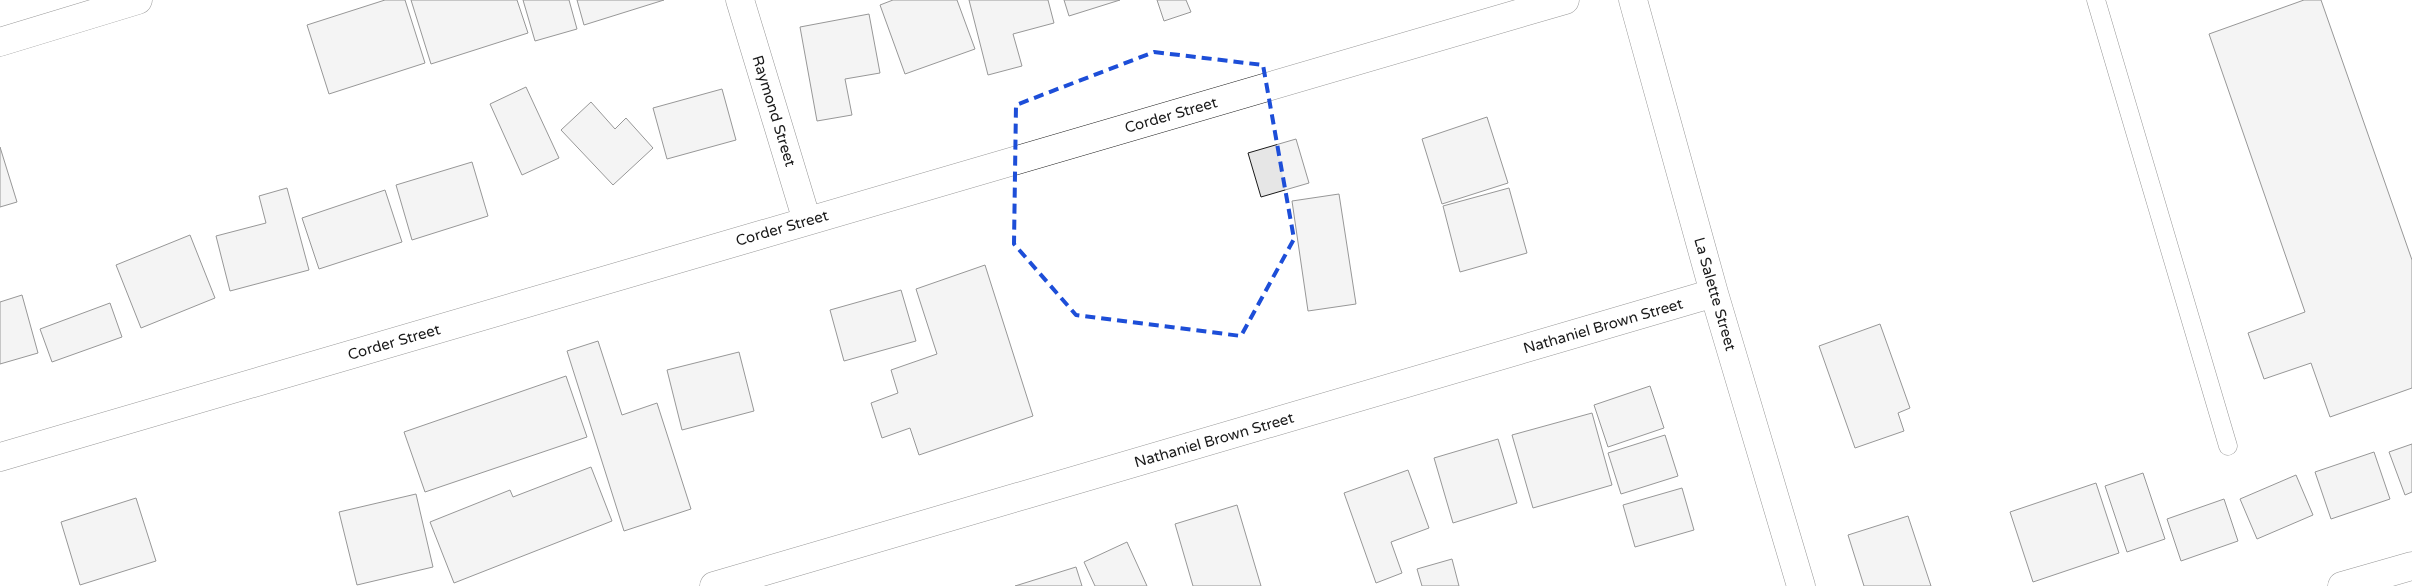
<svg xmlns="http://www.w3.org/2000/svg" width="2412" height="586" font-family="'Varela Round',sans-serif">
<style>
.building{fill:#e6e6e6;stroke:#1a1a1a}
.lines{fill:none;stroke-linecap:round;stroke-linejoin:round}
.service-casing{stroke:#1a1a1a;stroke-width:19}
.minor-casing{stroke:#1a1a1a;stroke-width:29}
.service{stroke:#fff;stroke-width:18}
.minor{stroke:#fff;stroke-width:28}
.marked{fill:none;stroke:#1d4ed8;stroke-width:4;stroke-dasharray:10 6;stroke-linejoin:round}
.labels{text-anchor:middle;stroke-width:4;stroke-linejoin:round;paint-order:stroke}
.street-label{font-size:15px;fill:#1a1a1a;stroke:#fff}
</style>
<rect width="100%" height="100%" fill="#fff"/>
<path class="building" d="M385,0H405L425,63L329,94L307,25Z
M411,0H517L528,33L431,64Z
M523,0H569L577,29L535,41Z
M577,0H664L584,25Z
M893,0H957L975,49L905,74L880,5Z
M969,0H1048L1054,23L1013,34L1022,66L988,75Z
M1064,0H1120L1069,16Z
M1157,0H1186L1191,12L1164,21Z
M2304,0H2321L2412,260V388L2330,417L2311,363L2264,379L2248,333L2305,312L2209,34Z
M869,14L880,73L845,79L852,115L817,121L800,27Z
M526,87L559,158L522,175L490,104Z
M722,89L736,140L667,159L653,108Z
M591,102L615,129L626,118L653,148L613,185L561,130Z
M1487,117L1508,183L1442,204L1422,139Z
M1296,139L1309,183L1261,197L1248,153Z
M0,147L17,202L0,207Z
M472,162L488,216L412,240L396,185Z
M287,188L309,270L230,291L216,236L266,223L259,196Z
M1509,188L1527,253L1460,272L1443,206Z
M385,190L402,242L319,269L302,218Z
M1339,194L1356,304L1308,311L1292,201Z
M190,235L215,298L141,328L116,265Z
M985,265L1033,416L919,455L910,428L882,438L871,403L898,393L891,370L937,354L916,289Z
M901,290L916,341L844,361L830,310Z
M22,295L38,353L0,364V302Z
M110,303L122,337L52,362L40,329Z
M1880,324L1910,408L1898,413L1904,431L1855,448L1819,346Z
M598,341L622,415L657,403L691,509L624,531L567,351Z
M739,352L754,411L682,430L667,370Z
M566,376L587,437L425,492L404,432Z
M1650,386L1664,428L1608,447L1594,405Z
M1592,413L1612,485L1533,508L1512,435Z
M1665,435L1678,476L1621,494L1608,453Z
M1498,439L1517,503L1453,523L1434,458Z
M2412,444V492L2405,495L2389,452Z
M2374,452L2390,499L2331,519L2315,472Z
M591,467L612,521L454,583L430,522L510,490L513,497Z
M1408,470L1429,528L1391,542L1402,573L1376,583L1344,493Z
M2143,473L2165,539L2127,552L2105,486Z
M2296,475L2313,515L2257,539L2240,499Z
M2096,483L2119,553L2033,582L2010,512Z
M1682,488L1694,530L1635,547L1623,505Z
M416,494L433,567L357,585L339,512Z
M136,498L156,561L80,585L61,522Z
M2224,499L2238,541L2181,561L2167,519Z
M1237,505L1261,586H1193L1175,524Z
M1908,516L1931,586H1864L1848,535Z
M1127,542L1147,586H1095L1084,562Z
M1452,559L1459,586H1422L1417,569Z
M1076,567L1082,586H1015Z"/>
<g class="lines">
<g class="service-casing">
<path id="service" d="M2096,0L2228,446"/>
</g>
<g class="minor-casing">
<path id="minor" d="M740,0L807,221
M1633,0L1714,293L1801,586
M0,42L138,0
M0,457L1565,0
M714,586L1714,293
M2342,586L2412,566"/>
</g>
<use href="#service" class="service"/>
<use href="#minor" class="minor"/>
</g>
<path d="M0 0H2412V586H0ZM1154,52L1263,65L1294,239L1241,336L1076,315L1014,244L1016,105Z" fill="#fff" fill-opacity=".55" fill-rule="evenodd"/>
<path class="marked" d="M1154,52L1263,65L1294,239L1241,336L1076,315L1014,244L1016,105Z"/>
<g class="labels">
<g class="street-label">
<text transform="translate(774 111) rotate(73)" y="5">Raymond Street</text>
<text transform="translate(1171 115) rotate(-16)" y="5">Corder Street</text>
<text transform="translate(782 228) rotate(-16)" y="5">Corder Street</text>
<text transform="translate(1715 294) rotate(74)" y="5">La Salette Street</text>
<text transform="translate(1603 326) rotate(-16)" y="5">Nathaniel Brown Street</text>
<text transform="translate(394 342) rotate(-16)" y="5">Corder Street</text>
<text transform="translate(1214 440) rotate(-16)" y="5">Nathaniel Brown Street</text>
</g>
</g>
</svg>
